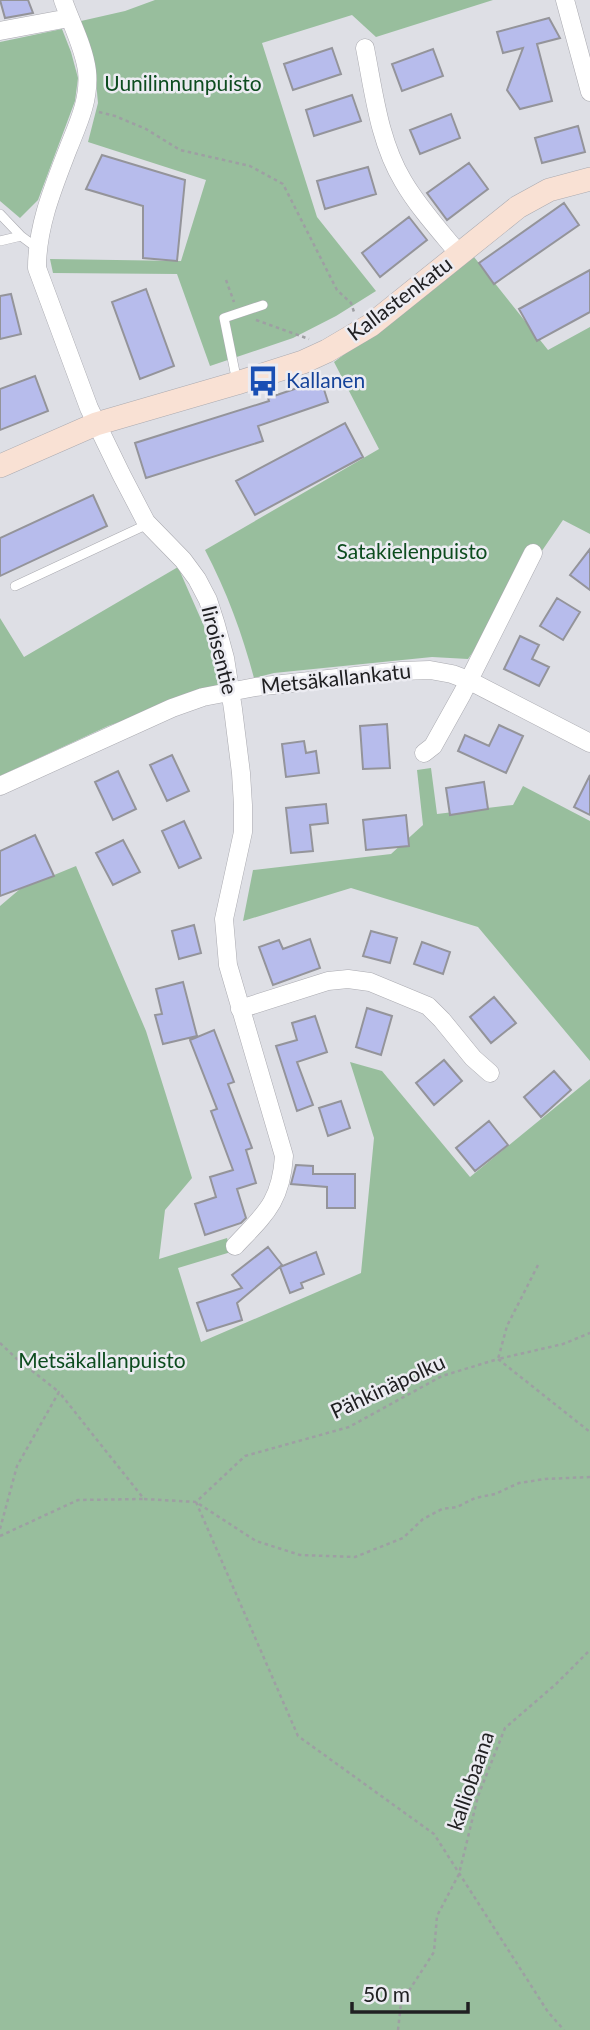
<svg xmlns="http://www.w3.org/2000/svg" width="590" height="2030" font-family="Lato,sans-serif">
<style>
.green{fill:#98be9d}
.building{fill:#b7bcec;stroke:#94949a;stroke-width:2}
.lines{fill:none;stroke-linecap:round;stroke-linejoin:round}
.lane-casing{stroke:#aaaab0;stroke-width:10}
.street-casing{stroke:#aaaab0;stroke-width:19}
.secondary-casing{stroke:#aaaab0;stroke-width:24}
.path{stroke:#9e9fa3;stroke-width:2.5;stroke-dasharray:3.5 3.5;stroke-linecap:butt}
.lane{stroke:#fff;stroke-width:9}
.street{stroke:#fff;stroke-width:18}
.secondary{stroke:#f9e1d4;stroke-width:23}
.labels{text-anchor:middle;stroke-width:5;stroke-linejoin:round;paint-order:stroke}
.park-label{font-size:21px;fill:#0d4c1f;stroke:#ececf2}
.street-label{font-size:21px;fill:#202022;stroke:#ececf2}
.transit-label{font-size:21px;fill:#164399;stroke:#ececf2;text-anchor:start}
</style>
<rect width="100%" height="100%" fill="#dedfe5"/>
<path class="green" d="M155,0H493L376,37L352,15L262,43L317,217L376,291L336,316L293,338L210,366L177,274L53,273L50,259L181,261L206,180L88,142L98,103L95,71L81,21L125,11Z
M62,29L71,52L78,78L75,101L38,200L20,218L0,201V42Z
M474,257L548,350L590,327V534L563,520L468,659L432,657L274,673L254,678C242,633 227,592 205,550L379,449L334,362Z
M178,567L207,633L219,686L108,726L0,776V618L24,657Z
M431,768L437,814L513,805L523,786L590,821V1061L478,927L351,888L243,921L253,870L391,854L423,825L417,770Z
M76,866L146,1031L192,1178L165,1210L159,1259L227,1238L231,1252L178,1268L201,1342L361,1273L374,1138L350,1062L382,1071L470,1177L590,1079V2030H0V906L20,889Z"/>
<path class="building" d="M0,0H28L33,13L5,18Z
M549,18L560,38L537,44L552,101L520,109L507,90L523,48L503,53L497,32Z
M332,48L341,74L293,90L284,64Z
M433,49L443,76L402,91L392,64Z
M352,95L361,121L314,136L306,110Z
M451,114L460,138L420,154L410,130Z
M578,126L585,152L542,163L535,138Z
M102,155L185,180L177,261L143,258V206L86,189Z
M469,163L488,189L447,220L427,193Z
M368,167L376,194L325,209L317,181Z
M564,203L579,225L494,284L479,263Z
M409,217L427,240L380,277L362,253Z
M590,270V312L537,341L519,309Z
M146,289L174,366L140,379L112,302Z
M11,294L21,334L0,339V296Z
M35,376L48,411L0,430V389Z
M321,380L328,402L258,426L263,441L146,478L135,443L269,401L268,398Z
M345,423L363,457L255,515L236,481Z
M93,495L107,526L0,576V538Z
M590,549V590L570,575Z
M557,598L580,612L563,640L540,626Z
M520,636L539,645L532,659L549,667L539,686L504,669Z
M387,724L390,768L363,769L360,726Z
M499,725L523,736L506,773L458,751L465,735L489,746Z
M304,741L306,753L316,751L319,773L286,777L282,744Z
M172,755L189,791L167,801L150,765Z
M118,771L136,809L113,820L95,782Z
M590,775V815L574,807Z
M484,782L488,809L450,815L446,788Z
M326,804L328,823L310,825L313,851L291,853L286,808Z
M406,815L409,846L366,850L363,820Z
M184,821L201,858L179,868L162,831Z
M35,835L54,876L0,896V851Z
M123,840L140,872L113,885L96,853Z
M194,925L201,953L179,959L172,931Z
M371,931L397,938L390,963L363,956Z
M310,939L320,968L273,985L259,947L279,940L283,949Z
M422,942L450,952L443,974L414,964Z
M183,982L197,1036L163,1044L155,1015L162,1014L156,989Z
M494,997L516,1023L491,1043L470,1017Z
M367,1008L392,1016L381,1055L356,1047Z
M315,1016L327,1052L297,1062L313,1105L297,1111L276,1046L297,1040L292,1023Z
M214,1030L234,1082L228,1084L252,1148L246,1150L256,1183L237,1189L246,1218L241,1223L205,1235L195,1204L216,1197L210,1177L233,1170L211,1111L217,1109L190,1040Z
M444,1060L462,1081L434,1105L416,1083Z
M554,1071L571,1090L541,1117L524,1097Z
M341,1101L350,1128L328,1136L319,1108Z
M489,1121L508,1145L475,1171L456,1148Z
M296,1165L313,1166V1174H355V1208H327V1187L291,1184Z
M268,1247L282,1265L237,1303L242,1320L207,1331L197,1303L242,1288L232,1275Z
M316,1252L324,1274L301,1283L303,1288L290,1293L280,1267Z"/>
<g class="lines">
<g class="lane-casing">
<path id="lane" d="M0,214L21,236L37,248
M0,241L21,236
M237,382L224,318L263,305
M15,586L148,524"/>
</g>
<g class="street-casing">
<path id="street" d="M63,0C71,23 84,47 87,71C90,99 78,124 68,149C53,188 37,226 37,268L89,408L121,474L146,522L183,560L197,579L208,600L216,625L225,658L233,709L241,773L243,805V832L224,919L228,965L284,1156C281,1202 265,1214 235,1246
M565,0L590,92
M0,31L69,18
M365,48C374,93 379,141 403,181C418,207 440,231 459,254
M424,753L433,746L462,694L533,553
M0,786L172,708L203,697L255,687L401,671L430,670L452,674L468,680L590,743
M240,1009L328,981L348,979L370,982L428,1006L442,1020L473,1058L490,1073"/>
</g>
<g class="secondary-casing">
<path id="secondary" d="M0,466L96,424L237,383L303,362L327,351L371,325L518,207L549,190L590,179"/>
</g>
<path class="path" d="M99,112L115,116L146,129L180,150L250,166L283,184L337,290L351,303L354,312
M226,280L234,302
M256,320L309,339
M538,1265L507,1326L498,1359L563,1344L590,1333
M0,1343L17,1359L59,1392
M196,1502L298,1736L434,1834L548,2012L564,2030
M199,1504L256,1541L300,1555L355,1557L403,1538L423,1519L442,1509L457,1507L475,1498L495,1494L519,1483L545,1479L590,1477
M0,1529L17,1466L59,1392L144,1499L196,1502L245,1456L349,1427L442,1376L498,1359L590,1432
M0,1536L78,1500L143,1499
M398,2030L401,2003L434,1952L437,1916L459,1874L478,1796L505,1728L556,1684L590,1650"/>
<use href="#lane" class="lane"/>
<use href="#street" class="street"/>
<use href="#secondary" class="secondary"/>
</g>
<defs>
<g id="bus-bare" transform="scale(2.415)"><path d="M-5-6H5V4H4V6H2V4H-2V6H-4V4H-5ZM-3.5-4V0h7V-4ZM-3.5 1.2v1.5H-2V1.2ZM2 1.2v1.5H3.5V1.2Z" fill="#1a4fb4" stroke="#ececf2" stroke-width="2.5" paint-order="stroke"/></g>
</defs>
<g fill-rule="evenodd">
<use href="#bus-bare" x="263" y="381"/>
</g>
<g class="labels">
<g class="park-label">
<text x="183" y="91">Uunilinnunpuisto</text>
<text x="412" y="559">Satakielenpuisto</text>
<text x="102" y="1368">Metsäkallanpuisto</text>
</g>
<g class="street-label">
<text transform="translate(400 299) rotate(-37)" y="7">Kallastenkatu</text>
<text transform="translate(219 650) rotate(76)" y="7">Iiroisentie</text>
<text transform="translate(336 679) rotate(-6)" y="7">Metsäkallankatu</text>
<text transform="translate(388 1387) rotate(-25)" y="7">Pähkinäpolku</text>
<text transform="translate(471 1781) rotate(-71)" y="7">kalliobaana</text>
</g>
<g class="transit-label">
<text x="286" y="388">Kallanen</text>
</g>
</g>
<path d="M352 2002v10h116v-10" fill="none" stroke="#202022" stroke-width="3.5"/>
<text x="363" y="2002" font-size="21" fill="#202022" stroke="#ececf2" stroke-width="5" paint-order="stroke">50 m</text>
</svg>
